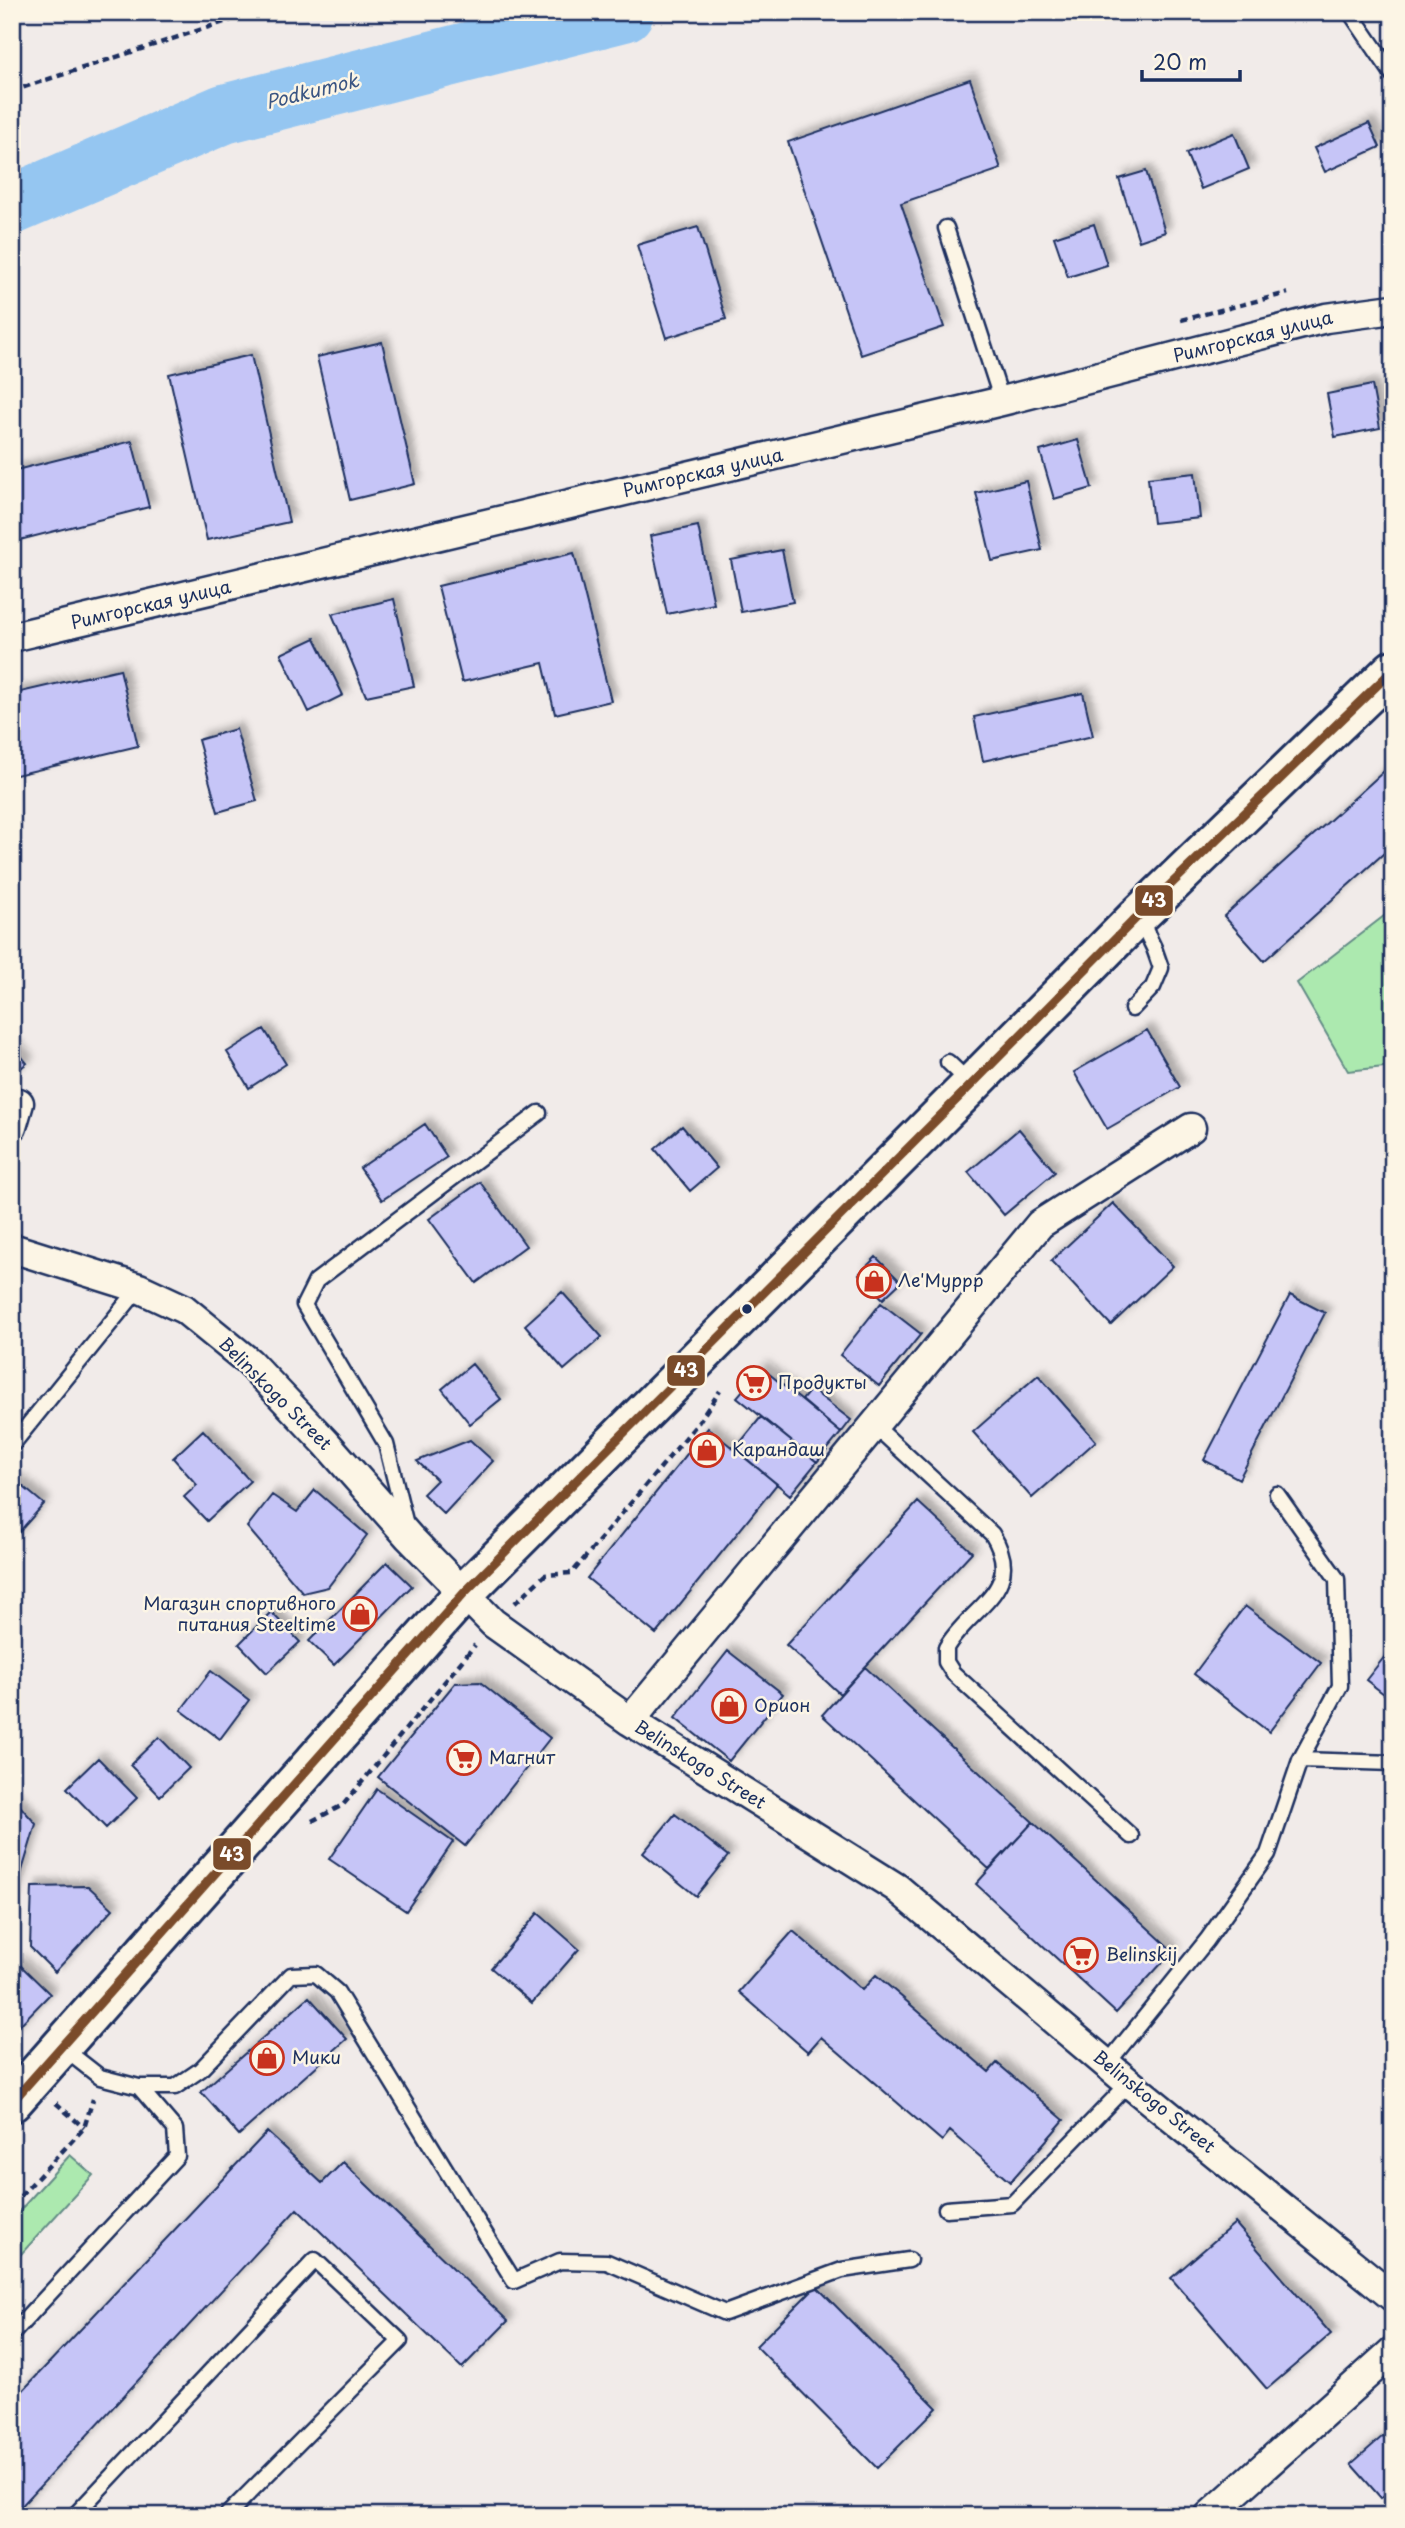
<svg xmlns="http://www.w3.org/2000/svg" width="1405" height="2528" font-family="'Playpen Sans',sans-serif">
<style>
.green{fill:#ace9af;stroke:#648c86;stroke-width:2}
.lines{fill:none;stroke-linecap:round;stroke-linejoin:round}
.river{stroke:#95c6f1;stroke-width:60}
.building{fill:#c6c5f7;stroke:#1b2f5e;stroke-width:2;filter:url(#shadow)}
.lane-casing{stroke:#1b2f5e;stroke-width:19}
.street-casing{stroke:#1b2f5e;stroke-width:33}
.secondary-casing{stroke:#1b2f5e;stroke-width:44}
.path{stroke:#1b2f5e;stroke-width:4.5;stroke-dasharray:7 5;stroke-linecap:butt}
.lane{stroke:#fcf5e5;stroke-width:14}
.street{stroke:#fcf5e5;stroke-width:28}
.secondary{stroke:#fcf5e5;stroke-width:38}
.bus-1-casing{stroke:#fcf5e5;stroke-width:14}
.bus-1{stroke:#7a4b2a;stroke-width:9}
.bus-dot{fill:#1b2f5e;stroke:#fcf5e5;stroke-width:2.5}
.labels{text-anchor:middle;stroke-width:5;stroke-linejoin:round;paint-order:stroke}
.street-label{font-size:18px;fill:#1b2f5e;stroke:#fcf5e5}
.poi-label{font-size:18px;fill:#1b2f5e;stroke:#fcf5e5;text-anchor:start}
.water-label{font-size:19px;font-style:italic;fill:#3a5583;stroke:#fcf5e5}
.line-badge{stroke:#fcf5e5;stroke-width:2.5}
.badge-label{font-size:19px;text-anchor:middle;font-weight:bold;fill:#fff}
</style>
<defs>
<filter id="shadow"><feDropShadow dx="6" dy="-6" stdDeviation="3.5" flood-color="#0004"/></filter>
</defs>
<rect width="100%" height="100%" fill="#f1ebe9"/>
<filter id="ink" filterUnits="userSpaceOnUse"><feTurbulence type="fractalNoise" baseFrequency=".0143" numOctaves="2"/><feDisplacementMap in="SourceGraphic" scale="14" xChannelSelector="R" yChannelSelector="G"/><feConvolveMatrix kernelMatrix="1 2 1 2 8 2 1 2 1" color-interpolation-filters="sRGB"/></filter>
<g filter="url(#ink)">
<path class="green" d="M1393,909V1066L1348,1071L1297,983Z
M70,2155L93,2175L12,2264V2219Z"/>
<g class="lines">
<path class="river" d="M12,205L224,114L624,12"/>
</g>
<path class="building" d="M970,79L1001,169L901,203L944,327L861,355L788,142Z
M1369,123L1380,147L1325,172L1314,148Z
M1234,133L1249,169L1201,189L1186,153Z
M1146,171L1165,232L1139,241L1119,179Z
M1094,224L1107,265L1068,277L1054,237Z
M698,227L726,319L666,338L637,245Z
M382,342L415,484L350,500L317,357Z
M251,355L289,522L207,540L169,374Z
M1372,385L1380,428L1335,437L1327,394Z
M1078,440L1092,488L1054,499L1040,451Z
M132,441L149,507L12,542V471Z
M1195,473L1200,518L1153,523L1148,478Z
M1026,481L1042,550L992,561L976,493Z
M698,526L714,604L667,614L650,536Z
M782,550L793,602L741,612L731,560Z
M574,553L611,701L555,714L543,663L462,682L438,586Z
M394,599L414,686L366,696L332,614Z
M315,638L343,695L309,712L281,654Z
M120,669L138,746L12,776V694Z
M1083,693L1093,736L983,761L974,717Z
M236,729L257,801L218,812L198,740Z
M1393,763V845L1264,961L1224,916Z
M264,1029L286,1064L249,1088L227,1052Z
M1147,1030L1180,1087L1107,1129L1074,1072Z
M12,1045L27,1063L12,1075Z
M425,1124L447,1157L382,1200L360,1168Z
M682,1126L717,1168L690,1191L655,1149Z
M1019,1129L1055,1172L1004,1215L968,1172Z
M480,1182L526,1246L476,1283L429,1219Z
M1113,1203L1173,1266L1111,1325L1051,1261Z
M876,1257L901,1282L883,1299L859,1274Z
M562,1292L602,1337L564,1370L525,1325Z
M1290,1295L1325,1313L1239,1479L1204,1460Z
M881,1303L921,1334L879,1386L840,1355Z
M472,1364L501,1399L470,1424L442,1389Z
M762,1368L841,1433L817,1462L737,1397Z
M1038,1375L1096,1441L1032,1498L973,1432Z
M811,1389L851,1420L841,1433L802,1400Z
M761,1417L817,1462L790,1495L735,1449Z
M708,1428L777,1484L656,1634L587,1578Z
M203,1430L250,1481L207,1521L184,1497L197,1485L173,1458Z
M470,1440L493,1461L444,1514L423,1494L437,1480L417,1461Z
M14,1479L44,1504L12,1540V1481Z
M315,1490L367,1535L328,1587L303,1593L247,1527L272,1495L297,1512Z
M918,1502L972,1552L840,1694L786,1645Z
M387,1562L412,1586L334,1665L309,1641Z
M1245,1606L1321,1663L1269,1732L1194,1674Z
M271,1612L300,1642L267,1673L239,1644Z
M1393,1646V1701L1366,1680Z
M728,1651L783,1694L729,1761L675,1718Z
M865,1667L1033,1822L989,1869L822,1715Z
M211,1671L249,1700L220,1739L181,1710Z
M480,1682L550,1738L465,1846L378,1777L455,1683Z
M159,1737L189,1768L160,1796L130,1765Z
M98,1758L137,1798L106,1828L67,1788Z
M377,1789L453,1842L406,1911L329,1859Z
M12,1797L36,1824L12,1904Z
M675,1814L728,1856L696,1896L643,1853Z
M1033,1822L1173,1951L1116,2013L976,1884Z
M88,1886L113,1909L55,1972L30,1947L32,1887Z
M538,1913L579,1949L532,2003L491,1968Z
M793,1931L862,1990L876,1975L989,2072L997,2063L1064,2120L1010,2182L950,2131L942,2141L821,2037L808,2052L739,1992Z
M17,1962L50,1994L12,2033V1967Z
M309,1997L347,2039L239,2135L201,2092Z
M267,2132L322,2183L343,2162L508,2321L462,2368L297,2209L15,2513L17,2516H12V2402Z
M1235,2223L1331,2334L1267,2389L1171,2278Z
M816,2286L937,2408L877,2468L756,2346Z
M1384,2435L1393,2444V2487L1381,2498L1351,2464Z"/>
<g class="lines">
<g class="lane-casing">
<path id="lane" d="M1350,12L1393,75
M946,228L1002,401
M1132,1009L1153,987L1161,968L1154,948L1139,917
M948,1062L971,1084
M874,1425L992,1534C1027,1590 970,1606 946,1648V1662L953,1673L1131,1836
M12,1445L139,1288
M406,1525L386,1444L304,1305L316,1281L539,1113
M1300,1760L1393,1763
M63,2048L100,2077L139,2087H175L200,2070L291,1975L316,1974L337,1992L514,2281L560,2261L607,2262L725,2313L842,2270L909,2260
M1107,2064L1207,1940L1268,1854L1300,1760L1340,1686L1337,1579L1277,1494
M946,2209L1012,2204L1129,2083
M12,2334L177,2156L175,2129L139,2087
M74,2516L315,2260L400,2341L226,2516"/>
</g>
<g class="street-casing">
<path id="street" d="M12,637L1002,401L1326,318L1393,309
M12,1127L19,1103
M12,1248L139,1288L184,1309L249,1362L326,1443L409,1537L493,1623L630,1721L897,1888L1129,2083L1393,2297
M630,1721L1040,1224L1191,1128
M1209,2516L1393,2351"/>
</g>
<g class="secondary-casing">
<path id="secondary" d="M12,2102L464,1593L972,1084L1138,916L1393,670"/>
</g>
<path class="path" d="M12,91L255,12
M1181,320L1288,293
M515,1603L545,1575L572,1573L698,1423L720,1391
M312,1821L343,1805L475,1645
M56,2103L84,2128
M12,2205L84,2128L93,2099"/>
<use href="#lane" class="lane"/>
<use href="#street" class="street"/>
<use href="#secondary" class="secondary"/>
<g class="bus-1-casing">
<path id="bus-1" d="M12,2102L464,1593L972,1084L1138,916L1393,670"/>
</g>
<use href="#bus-1" class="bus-1"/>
</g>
</g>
<defs>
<g id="shop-ring" transform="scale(1.75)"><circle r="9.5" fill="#fcf5e5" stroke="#c8321e" stroke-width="1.5"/><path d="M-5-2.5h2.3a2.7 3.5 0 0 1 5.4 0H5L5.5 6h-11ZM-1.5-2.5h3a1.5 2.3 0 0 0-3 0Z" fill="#c8321e"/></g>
<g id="supermarket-ring" transform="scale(1.75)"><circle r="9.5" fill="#fcf5e5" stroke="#c8321e" stroke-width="1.5"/><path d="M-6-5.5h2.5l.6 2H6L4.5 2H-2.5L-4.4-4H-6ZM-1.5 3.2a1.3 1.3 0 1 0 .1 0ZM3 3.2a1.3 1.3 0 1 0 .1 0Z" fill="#c8321e"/></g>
</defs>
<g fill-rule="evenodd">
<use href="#shop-ring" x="874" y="1281"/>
<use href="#supermarket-ring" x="754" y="1383"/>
<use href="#shop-ring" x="707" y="1450"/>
<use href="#shop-ring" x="360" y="1614"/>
<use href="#shop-ring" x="729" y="1706"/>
<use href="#supermarket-ring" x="464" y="1758"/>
<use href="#supermarket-ring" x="1081" y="1955"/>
<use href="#shop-ring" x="267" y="2058"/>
</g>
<circle class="bus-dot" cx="747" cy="1309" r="6"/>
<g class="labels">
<g class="street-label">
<text transform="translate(1253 337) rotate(-14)" y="6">Римгорская улица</text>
<text transform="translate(703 473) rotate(-13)" y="6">Римгорская улица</text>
<text transform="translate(151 605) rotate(-13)" y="6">Римгорская улица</text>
<text transform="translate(275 1394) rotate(45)" y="6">Belinskogo Street</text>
<text transform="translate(700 1765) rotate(32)" y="6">Belinskogo Street</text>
<text transform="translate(1154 2102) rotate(39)" y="6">Belinskogo Street</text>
</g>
<g class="poi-label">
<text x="898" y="1287">Ле'Муррр</text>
<text x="778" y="1389">Продукты</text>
<text x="732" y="1456">Карандаш</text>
<text x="336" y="1610" text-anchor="end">Магазин спортивного<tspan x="336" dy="21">питания Steeltime</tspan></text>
<text x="754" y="1712">Орион</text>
<text x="489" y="1764">Магнит</text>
<text x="1106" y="1961">Belinskij</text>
<text x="292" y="2064">Мики</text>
</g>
<g class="water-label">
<text transform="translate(312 91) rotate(-14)" y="7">Podkumok</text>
</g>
</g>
<g class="line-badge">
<rect x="1134" y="884" width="40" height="33" rx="7" fill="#7a4b2a"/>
<rect x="666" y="1354" width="40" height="33" rx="7" fill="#7a4b2a"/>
<rect x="212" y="1837" width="40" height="34" rx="7" fill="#7a4b2a"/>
</g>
<g class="badge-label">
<text x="1154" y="907">43</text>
<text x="686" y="1377">43</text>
<text x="232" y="1861">43</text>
</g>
<rect width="1405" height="2528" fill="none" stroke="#fcf5e5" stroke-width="42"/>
<rect x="21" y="21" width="1363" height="2486" fill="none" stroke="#1b2f5e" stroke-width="2.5" filter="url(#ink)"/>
<path d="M1142 70v10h98v-10" fill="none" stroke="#1b2f5e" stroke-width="3.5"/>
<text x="1153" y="70" font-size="21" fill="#1b2f5e" stroke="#fcf5e5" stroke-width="5" paint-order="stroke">20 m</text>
</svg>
